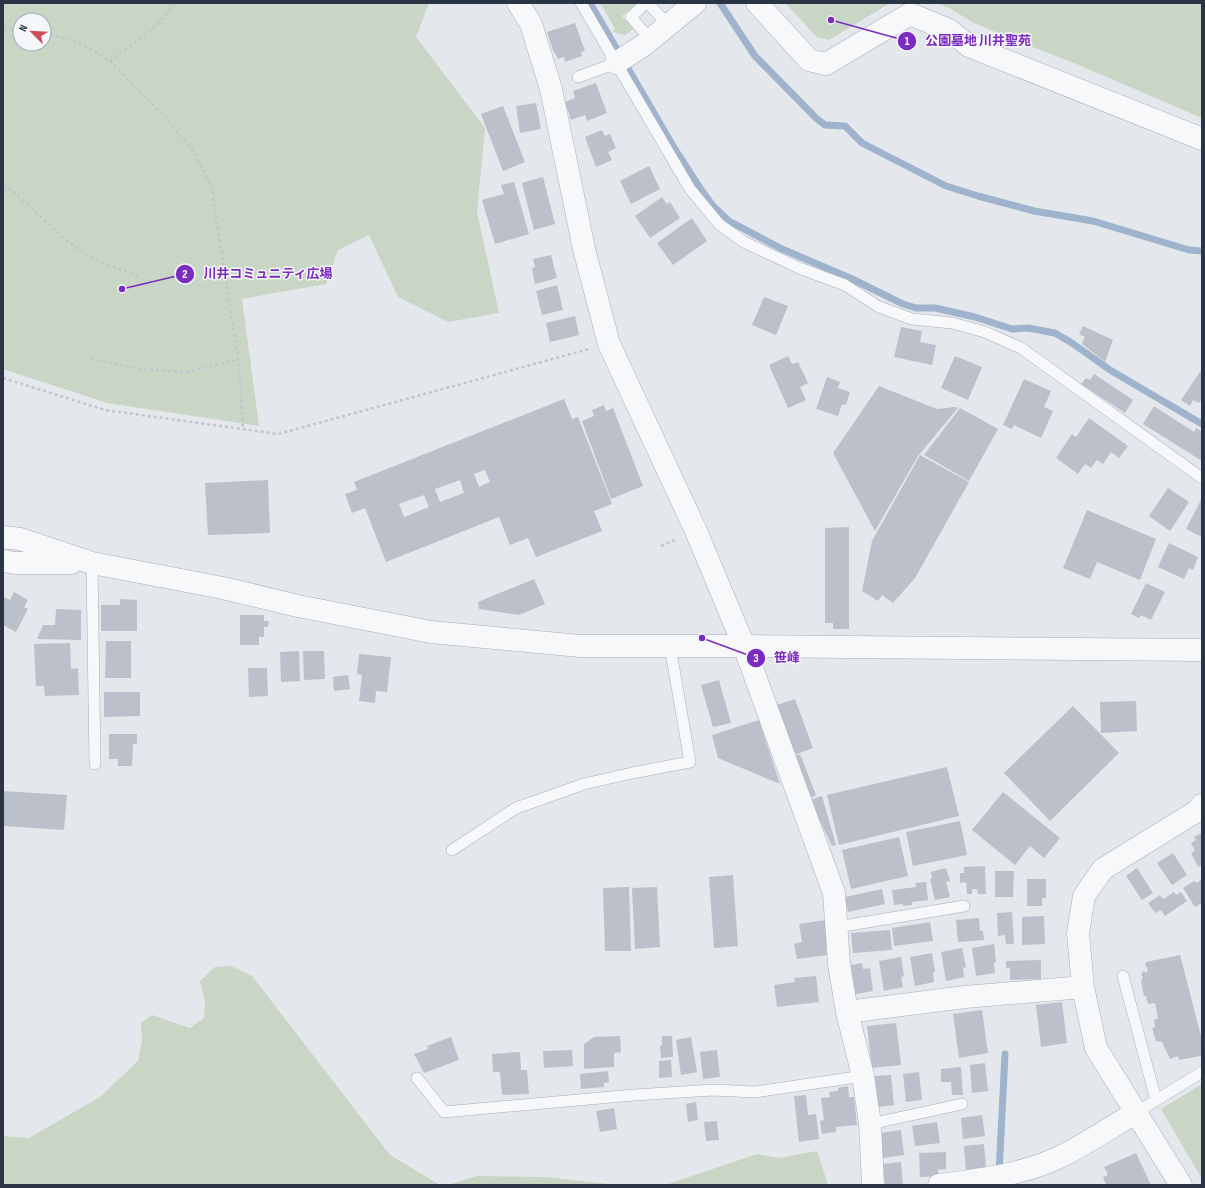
<svg xmlns="http://www.w3.org/2000/svg" width="1205" height="1188" font-family="'Sofia Sans Condensed','Noto Sans JP',sans-serif">
<style>
.green{fill:#c9d6c5;fill-rule:evenodd}
.lines{fill:none;stroke-linecap:round;stroke-linejoin:round}
.stream{stroke:#9fb4cc;stroke-width:7}
.building{fill:#bbc0ca;fill-rule:evenodd}
.service-casing{stroke:#a9aeb7;stroke-width:12}
.minor-casing{stroke:#a9aeb7;stroke-width:23}
.tertiary-casing{stroke:#a9aeb7;stroke-width:23}
.path{stroke:#c2c5cb;stroke-width:2.5;stroke-dasharray:3 3;stroke-linecap:butt}
.service{stroke:#f7f8fa;stroke-width:11}
.minor{stroke:#f7f8fa;stroke-width:22}
.tertiary{stroke:#f7f8fa;stroke-width:22}
.leader{fill:none;stroke:#7b2cbf;stroke-width:1.5}
.callout-dot{fill:#7b2cbf;stroke:#f4f6f9;stroke-width:1.5}
.mark-label{font-size:12px;text-anchor:middle;font-weight:bold;fill:#fff}
.callout-label{font-size:13px;text-anchor:middle;font-weight:bold;fill:#7b2cbf;stroke:#f4f6f9;stroke-width:3;stroke-linejoin:round;paint-order:stroke}
</style>
<rect width="100%" height="100%" fill="#e4e7ec"/>
<path class="green" d="M3,3H429L416,37L485,128L477,212L499,313L448,322L398,297L369,235L338,250L326,284L242,299L259,426L107,403L3,369ZM20,20H44V44H20Z
M600,3H637L622,16L633,29L625,35L613,32L615,28Z
M785,3H890L829,40L817,37Z
M937,3H1202V118L1074,63L1022,43L974,23L949,8Z
M231,966L252,976L390,1155L440,1185H3V1136L29,1138L100,1097L138,1061L142,1040L141,1023L152,1015L190,1028L204,1018L205,1002L200,981L215,967Z
M1202,1084V1179L1161,1109Z
M817,1151L828,1185H665L757,1154L779,1158Z
M477,1176L545,1177L617,1185H448Z"/>
<g class="lines">
<path class="stream" d="M590,3L676,151L700,188L713,206L729,221L782,249L850,278L903,304L916,308H935L975,317L1012,329L1028,328L1055,333L1072,343L1110,370L1202,424
M720,3L755,56L816,118L825,125L845,126L862,143L946,186L978,196L1034,211L1093,221L1189,250L1202,251
M999,1174L1005,1054"/>
</g>
<path class="building" d="M575,23L585,51L581,52L582,56L565,62L564,57L558,59L555,53H554L547,32Z
M596,83L607,113L587,121L585,115L571,120L565,102L575,98L573,91Z
M536,103L541,129L520,133L516,106Z
M503,106L525,162L503,171L481,114Z
M602,130L605,136L610,134L616,148L608,152L612,160L596,167L585,137Z
M649,166L660,189L631,204L620,181Z
M543,177L555,224L534,230L522,183Z
M514,182L529,234L495,244L482,200L504,194L501,185Z
M662,197L667,204L670,202L680,218L650,238L635,216Z
M692,218L707,241L673,265L657,243Z
M551,255L557,278L535,284L532,268L535,267L533,259Z
M557,285L563,310L542,315L536,291Z
M764,297L788,306L776,335L752,325Z
M575,316L579,335L550,342L546,323Z
M1083,326L1113,340L1105,362L1082,344L1085,337L1079,334Z
M901,327L922,331L920,342L936,345L932,365L894,357Z
M788,356L792,364L798,362L808,383L800,387L806,400L788,408L769,365Z
M955,356L982,367L968,400L941,388Z
M1202,369V399L1199,403L1193,400L1190,406L1181,400Z
M1094,374L1133,400L1125,413L1081,384L1086,378L1090,380Z
M827,377L840,382L838,388L850,392L846,405L842,404L838,416L816,409Z
M1024,379L1051,391L1044,407L1053,411L1041,438L1014,425L1012,429L1003,425Z
M879,386L937,409L955,407L958,408L918,456L875,531L833,453Z
M564,399L572,419L578,417L612,504L594,511L602,531L536,557L528,538L510,545L499,517L386,562L365,508L352,513L345,494L357,490L354,482ZM485,470L490,482L479,487L474,474ZM460,480L464,493L440,502L435,489ZM424,495L429,507L404,517L399,504Z
M604,405L606,411L613,408L643,486L611,499L582,421L594,416L592,410Z
M1154,406L1194,432L1196,428L1202,432V461L1143,424Z
M960,408L998,429L969,481L924,455Z
M1089,418L1128,446L1119,458L1111,452L1103,464L1097,460L1091,468L1085,464L1078,474L1056,458L1072,434L1076,437Z
M920,455L969,482L915,578L893,603L882,595L878,601L862,591L872,541Z
M268,480L270,533L208,535L205,483Z
M1168,488L1189,502L1170,531L1149,516Z
M1202,498V537L1186,529Z
M1087,510L1156,539L1140,580L1097,562L1090,579L1063,568Z
M849,527V629H833V623H825V528Z
M1169,543L1198,557L1193,570L1189,568L1184,579L1158,567Z
M534,579L545,604L519,615L479,609L478,602Z
M1146,583L1165,592L1151,620L1141,615L1139,618L1131,614Z
M14,592L28,600L24,607L28,609L16,632L3,625V599L4,597L10,600Z
M120,599L137,600V631H101V605H120Z
M56,609L81,610V640L37,639L43,625H55Z
M240,615H264V621H269L268,627H264V637H259V645H240Z
M106,641H131V678H105Z
M70,643L71,669L78,668L79,695L45,696L44,686H36L34,644Z
M299,651L300,681L281,682L280,652Z
M303,651H324L325,679L304,680Z
M359,654L391,657L387,692L376,691L375,703L359,701L362,675L357,674Z
M248,668H267L268,696L249,697Z
M348,675L350,689L334,691L333,677Z
M719,680L731,723L713,727L701,685Z
M104,692H140V716L104,717Z
M795,699L813,748L792,756L774,706Z
M1136,701L1137,731L1101,733L1100,702Z
M1073,706L1119,753L1050,821L1004,773Z
M759,720L780,784L718,758L712,735Z
M109,734H137V744H133L132,766H118V759H109Z
M800,754L816,795L810,798L793,757Z
M947,767L959,816L839,845L827,795Z
M3,791L67,795L64,830L3,826Z
M1003,792L1060,838L1044,858L1030,846L1015,865L972,830Z
M822,796L836,845L832,846L810,800Z
M960,821L967,855L913,866L906,832Z
M1202,833V865L1198,867L1191,853L1195,851L1191,843L1196,840L1194,837Z
M899,837L908,876L851,889L842,850Z
M1173,853L1187,875L1172,885L1157,863Z
M985,866L986,894H978L977,889H972V894H967L966,882L960,883V873H964V867Z
M946,868L950,881L946,882L950,897L935,900L930,879L932,878L931,872Z
M1137,868L1153,893L1142,900L1126,876Z
M995,871H1014L1013,897H995Z
M733,875L738,946L714,948L709,877Z
M1027,879H1046V898H1042V906H1027Z
M1201,880L1202,903L1195,907L1183,888L1194,881L1196,883Z
M926,882L928,900L912,902V905L903,906V904L894,905L892,890L916,887L915,883Z
M629,887L631,951H605L603,888Z
M657,887L660,947L635,949L632,888Z
M882,889L885,904L848,912L845,897Z
M1174,892L1176,895L1181,892L1187,901L1165,916L1161,910L1155,913L1148,903L1160,895L1163,899Z
M1012,912L1014,944H1006L1005,935L998,936L997,913Z
M1044,916L1045,944L1022,945V917Z
M979,918L980,931H983L984,940L958,942L956,920Z
M826,920L830,948L826,949L827,955L797,959L794,944L802,942L799,924Z
M930,922L933,941L894,946L892,928Z
M890,930L892,950L853,953L851,933Z
M994,944L996,962L994,963L995,973L976,976L972,948Z
M962,948L966,967L963,968L964,977L946,981L941,952Z
M932,953L935,972H933L934,982L915,986L910,957Z
M1180,955L1202,1040V1053L1200,1056L1179,1060L1178,1056L1170,1059L1162,1042L1156,1041L1152,1028L1155,1027L1154,1020L1158,1018L1155,1003L1148,1004L1146,996H1144L1141,981L1143,977L1141,975L1143,971L1146,973L1148,969L1145,965L1146,962Z
M901,957L904,976L901,977L903,987L884,991L879,961Z
M1041,960V979L1010,980V968H1006V961Z
M862,963L863,969L870,968L873,991L851,995L848,976L852,975L851,965Z
M816,976L819,1002L777,1007L774,985L795,982L794,978Z
M1062,1002L1067,1043L1041,1047L1036,1005Z
M982,1010L988,1053L959,1058L953,1014Z
M896,1023L901,1065L872,1068L867,1026Z
M620,1036L621,1052L614,1053V1067L584,1069V1044L594,1037Z
M662,1036H672L673,1057L661,1058L660,1046L662,1045Z
M451,1037L459,1060L424,1073L414,1054L428,1049L427,1046Z
M691,1037L697,1072L681,1075L676,1040Z
M572,1050L573,1066L544,1068L543,1051Z
M717,1050L720,1077L703,1079L700,1052Z
M520,1052L521,1070H527L529,1094L502,1095L500,1072H493L492,1054Z
M671,1060L672,1077L659,1078V1061Z
M985,1063L988,1091L972,1093L970,1065Z
M961,1067L963,1095H952L951,1082H941V1069Z
M608,1071L609,1082L604,1083V1087L581,1089L580,1074Z
M919,1072L922,1100L906,1102L903,1074Z
M891,1075L894,1105L878,1107L875,1076Z
M848,1086L849,1097H854L857,1125L836,1127V1132L822,1134L820,1121L824,1120L821,1098L830,1097L829,1092L838,1091V1088Z
M806,1095L808,1115L816,1114L819,1139L799,1142L794,1096Z
M696,1102L698,1120L688,1122L686,1104Z
M614,1108L617,1129L600,1132L596,1111Z
M982,1115L985,1136L963,1139L961,1118Z
M717,1121L719,1140L706,1141L704,1122Z
M937,1122L940,1143L915,1146L912,1126Z
M901,1130L904,1155L883,1158L880,1133Z
M984,1144L986,1168L966,1170L964,1146Z
M946,1152V1169L938,1170V1176L920,1177L919,1153Z
M1136,1153L1151,1185H1106L1103,1177L1108,1175L1104,1167Z
M901,1162L903,1185H885L883,1164Z"/>
<g class="lines">
<g class="service-casing">
<path id="service" d="M581,3L690,189L719,224L744,242L799,268L845,285L879,307L912,319L952,323L985,332L1021,348L1202,478
M646,3L631,17L650,39
M648,3L668,25
M578,77L616,63
M92,563L95,764
M452,850L516,808L584,784L632,773L690,762L670,646
M837,927L964,906
M1123,976L1156,1100
M417,1078L444,1112L634,1095L713,1090L755,1092L863,1076
M1137,1112L1202,1072
M870,1124L962,1104"/>
</g>
<g class="minor-casing">
<path id="minor" d="M518,3L531,24L551,89L584,249L609,344L696,531L744,646L834,893L839,964L847,1012L863,1076L870,1124L873,1185
M757,3L809,60L826,64L910,14L949,30L969,46L1202,139
M616,63L644,45L695,3
M847,1012L965,997L1083,987
M939,1185C981,1180 1027,1174 1066,1154C1090,1141 1113,1126 1137,1112
M1181,1185L1096,1048L1083,987L1078,933L1084,896L1103,869L1197,811L1202,805"/>
</g>
<g class="tertiary-casing">
<path id="tertiary" d="M3,537L20,539L92,563L223,588L298,606L431,632L580,646H744L1202,650
M3,561L15,563H71"/>
</g>
<path class="path" d="M3,27L20,30
M44,34L61,37L84,45L110,61L165,117L194,152L211,185L239,364L243,429
M110,61C124,50 170,19 173,3
M3,185L15,193L67,241L93,259L139,276
M91,359L141,369L184,372L239,360
M3,378L105,410L278,434L589,349
M661,546L675,540"/>
<use href="#service" class="service"/>
<use href="#minor" class="minor"/>
<use href="#tertiary" class="tertiary"/>
</g>
<path class="leader" d="M831 20L907 41M122 289L185 274M702 638L756 658"/>
<g class="callout-dot">
<circle cx="831" cy="20" r="4"/>
<circle cx="122" cy="289" r="4"/>
<circle cx="702" cy="638" r="4"/>
<circle cx="907" cy="41" r="10"/>
<circle cx="185" cy="274" r="10"/>
<circle cx="756" cy="658" r="10"/>
</g>
<g class="mark-label">
<text x="907" y="45">1</text>
<text x="185" y="278">2</text>
<text x="756" y="662">3</text>
</g>
<g class="callout-label">
<text x="978" y="45">公園墓地 川井聖苑</text>
<text x="268" y="278">川井コミュニティ広場</text>
<text x="787" y="662">笹峰</text>
</g>
<rect width="1205" height="1188" fill="none" stroke="#2b3445" stroke-width="8"/>
<g transform="translate(32 32) rotate(294)"><circle r="19" fill="#f4f6f9" stroke="#a4a8b1"/>
<path d="M0-3L7 15L0 10L-7 15Z" fill="#d1495b"/>
<text y="-6" font-size="11" font-weight="bold" text-anchor="middle" fill="#2b3445">N</text>
</g>
</svg>
